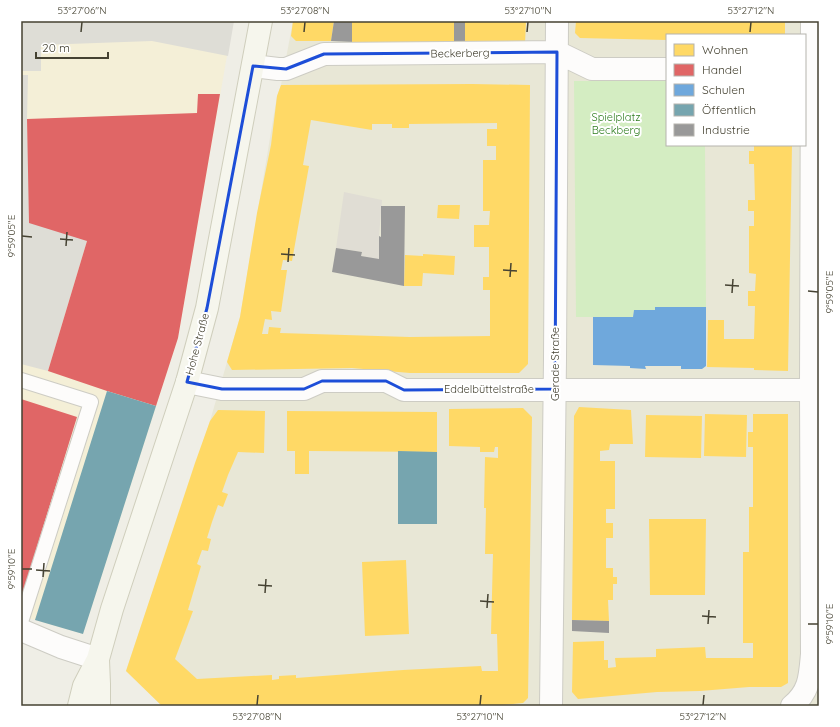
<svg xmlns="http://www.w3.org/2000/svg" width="840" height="727" font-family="Quicksand,sans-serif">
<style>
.residential{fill:#e8e7d6;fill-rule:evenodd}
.commercial{fill:#f4efd7}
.industrial{fill:#e0ddd4}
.green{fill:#d4edc2}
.parking{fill:#deddd6}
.homes{fill:#ffd966;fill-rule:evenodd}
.shops{fill:#e06666}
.schools{fill:#6fa8dc}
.public{fill:#76a5af}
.industry{fill:#999}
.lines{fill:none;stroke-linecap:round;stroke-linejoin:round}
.lane-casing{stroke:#cdccc4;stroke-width:16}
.street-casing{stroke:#cdccc4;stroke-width:24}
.secondary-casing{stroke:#cfcebc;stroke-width:24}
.lane{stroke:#fdfcfb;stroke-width:14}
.street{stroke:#fdfcfb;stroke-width:22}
.secondary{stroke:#f6f6ed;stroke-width:22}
.marked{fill:none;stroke:#1d4ed8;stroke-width:3;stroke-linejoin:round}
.ticks{fill:none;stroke:#454232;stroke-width:1.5}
.labels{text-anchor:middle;stroke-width:4;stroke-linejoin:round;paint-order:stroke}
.street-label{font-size:11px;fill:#454232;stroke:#fff}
.park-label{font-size:11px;fill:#2e7d1f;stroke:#fff}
.neatline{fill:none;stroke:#454232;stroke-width:1.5}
.ticks-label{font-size:10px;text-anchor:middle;fill:#454232}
</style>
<rect width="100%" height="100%" fill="#efeee6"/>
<path class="residential" d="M293,21H819V706H162L126,671L210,421L240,317L277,96L281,85ZM667,35H805V145H667Z"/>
<path class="commercial" d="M21,21H233L178,338L83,634L21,616Z"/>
<path class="industrial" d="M344,192L382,200L379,236L380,260L361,256L362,252L336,248Z"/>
<path class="green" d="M574,81H667V145H705L706,307H655V310H634L633,317H576Z"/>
<path class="parking" d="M21,21H234L228,56L152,41L41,45V71H21Z
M21,75H28L27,119L29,176L87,241L48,371L21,364Z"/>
<path class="homes" d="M293,21H334L331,41H296L291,36Z
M352,21H454V43L352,42Z
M465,21H526L525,44H465Z
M576,21H785V35H667V40L580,38L575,33Z
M472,84L530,85L528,364L519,373H410L352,368L232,370L227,362L240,317L257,213L271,145L277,96L281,85ZM311,120L372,130V124H392V128H409V124L497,123V129H487V146H496V160H483V211H490L489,225H474V247H489V277H483V290H490V336L410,337L280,333L281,328L269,327L268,334H262L265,319L272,320L271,311L281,312L287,270H281L283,260L292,261L309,166L303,165Z
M754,145H792L788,371L754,370V368L707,367L708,320H724V339H754L755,306H748V291H755L756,274L749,273V226H754V211H748V200H755L754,164H749V151H754Z
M438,205H460L459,219L437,218Z
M423,254L455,256L454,275L423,273L422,286H404L405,255L423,256Z
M579,407L631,410L633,444H610L609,450L600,451V461H615V509H606V523H613V538H606V568H613V577H617V584H613V600H608L609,621L572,620L574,416Z
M523,408L532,417L528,698L523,703L492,706H162L126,671L195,463L210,421L218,410L265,411L264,453L238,452L228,475L222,492L228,494L223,507L218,505L212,522L207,538L211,539L208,551L202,550L197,564L201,566L188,610L193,611L175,659L197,679L272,675V680L279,679V676L296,675V678L403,670L481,666L482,671H498L497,634H491L493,554H485L486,508H484L485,457L498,458V447H495L494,452H480V447L449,446V409Z
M287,411L437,412V452L309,451V474H295V451H287Z
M705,414L747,415L746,457L704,456Z
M753,414H788V683L781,687H749L700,691L657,692L578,699L572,692L573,642L604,641V660H608V668L616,667L615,658L656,657V649L705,647L706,658H753V643H743V552H749V507H753V447H748V432H753Z
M646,415L702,416L701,458L645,457Z
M649,519H706L705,595H650Z
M406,560L409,634L365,636L362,562Z"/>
<path class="shops" d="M198,94H220L178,338L156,406L107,391L48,371L87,241L29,223L27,119L197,113Z
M21,399L77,417L23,592L21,590Z"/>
<path class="schools" d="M655,307H706V366L702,369H681V366H645L646,369L630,368V366L593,365V317H633L634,310H655Z"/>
<path class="public" d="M107,391L156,406L83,634L35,620Z
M398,451L437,452V524H398Z"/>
<path class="industry" d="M334,21H352V42L331,41Z
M454,21H465V44L454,43Z
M381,206H405L404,286L332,272L336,248L362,252L361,256L379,259V236L381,237Z
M572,620L609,621V633L572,631Z"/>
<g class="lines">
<g class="lane-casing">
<path id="lane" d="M21,380L91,402L21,622"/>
</g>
<g class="street-casing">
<path id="street" d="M253,66L278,69H286L324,54L557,52L592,69H667
M187,382L222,389H304L322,381H386L404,390H819
M21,630L61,647L98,659
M551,706L555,359L557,21
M792,706C810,691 810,676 812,654L811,390L812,21"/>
</g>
<g class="secondary-casing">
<path id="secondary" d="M98,660L99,684V706
M79,706L84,686L98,659L112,609L187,382L207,308L261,21"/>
</g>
<use href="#lane" class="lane"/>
<use href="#street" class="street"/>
<use href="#secondary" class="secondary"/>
</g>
<path class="marked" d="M557,52L555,389L404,390L386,381H322L304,389H222L187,382L207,308L253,66L286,69L324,54Z"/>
<path class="ticks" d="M81,32L82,22M304,32L305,22M527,32L528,22M750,32L751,22M22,236L32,237M60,239L73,240M66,246L67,232M281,254L295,255M288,262L289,248M503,270L517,271M510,277L511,263M725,285L739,286M808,291L818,292M732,293L733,279M22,569H32M36,570L50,571M43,577L44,563M258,585L272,586M265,593L266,579M480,601L494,602M487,608L488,594M702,616L716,617M708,624L709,610M808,624H818M257,705L258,695M480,705L481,695M703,705L704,695"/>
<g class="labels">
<g class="street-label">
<text transform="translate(460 53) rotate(-1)" y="4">Beckerberg</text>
<text transform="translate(197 344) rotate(-75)" y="4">Hohe Straße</text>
<text transform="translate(555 364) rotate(-90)" y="4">Gerade Straße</text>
<text x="489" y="393">Eddelbüttelstraße</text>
</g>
<g class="park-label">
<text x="616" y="121">Spielplatz<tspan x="616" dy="13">Beckberg</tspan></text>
</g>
</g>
<rect width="840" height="727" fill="none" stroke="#ffffff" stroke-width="44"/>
<rect x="666" y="34" width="140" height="112" fill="#ffffff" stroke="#b5b3ad"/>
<rect x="674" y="44" width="20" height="12" fill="#ffd966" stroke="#b5b3ad"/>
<text x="702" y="54" font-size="12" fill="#454232">Wohnen</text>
<rect x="674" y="64" width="20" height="12" fill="#e06666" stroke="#b5b3ad"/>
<text x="702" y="74" font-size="12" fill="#454232">Handel</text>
<rect x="674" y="84" width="20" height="12" fill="#6fa8dc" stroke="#b5b3ad"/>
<text x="702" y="94" font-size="12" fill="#454232">Schulen</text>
<rect x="674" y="104" width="20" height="12" fill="#76a5af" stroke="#b5b3ad"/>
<text x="702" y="114" font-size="12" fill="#454232">Öffentlich</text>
<rect x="674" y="124" width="20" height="12" fill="#999999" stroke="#b5b3ad"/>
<text x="702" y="134" font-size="12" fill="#454232">Industrie</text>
<path d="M36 52v6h72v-6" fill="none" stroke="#454232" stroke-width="2"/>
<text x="42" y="52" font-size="12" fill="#454232" stroke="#ffffff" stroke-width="3" paint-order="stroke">20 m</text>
<rect x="22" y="22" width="796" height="683" class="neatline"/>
<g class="ticks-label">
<text x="82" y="14">53°27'06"N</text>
<text x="305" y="14">53°27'08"N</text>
<text x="528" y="14">53°27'10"N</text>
<text x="751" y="14">53°27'12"N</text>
<text transform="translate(11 236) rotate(-90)" y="4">9°59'05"E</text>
<text transform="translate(829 292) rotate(-90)" y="4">9°59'05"E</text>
<text transform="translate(11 569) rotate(-90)" y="4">9°59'10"E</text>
<text transform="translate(829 624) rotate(-90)" y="4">9°59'10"E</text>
<text x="257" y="720">53°27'08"N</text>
<text x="480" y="720">53°27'10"N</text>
<text x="703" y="720">53°27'12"N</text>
</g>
</svg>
